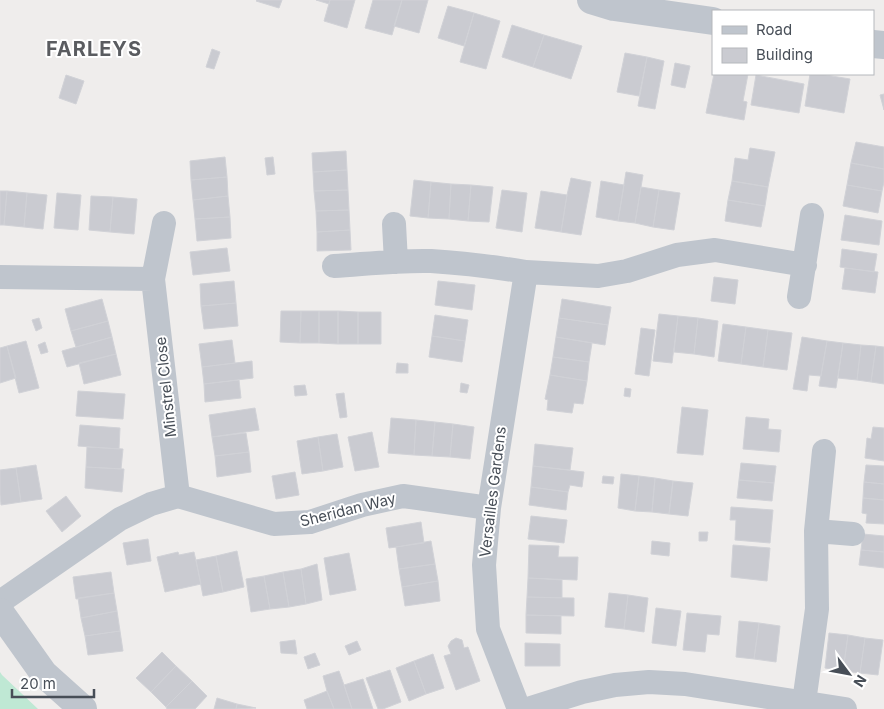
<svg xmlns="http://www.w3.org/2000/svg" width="884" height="709" font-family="Inter,sans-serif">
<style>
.green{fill:#bfe8d4}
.building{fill:#cacbd1;stroke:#d1d2d7}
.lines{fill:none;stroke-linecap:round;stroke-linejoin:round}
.minor{stroke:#bfc5cd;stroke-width:24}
.tertiary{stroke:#bfc5cd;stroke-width:28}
.labels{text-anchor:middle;stroke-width:4;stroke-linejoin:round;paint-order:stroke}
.street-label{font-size:15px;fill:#474e57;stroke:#fff}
.district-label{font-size:20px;font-weight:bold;letter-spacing:1px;fill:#5a5c60;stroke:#fff}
</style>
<rect width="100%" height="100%" fill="#efedec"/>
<path class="green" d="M0,672L2,675L38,709H0Z"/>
<path class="building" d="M257,0H282L279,8L256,1Z
M316,0H330L329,4Z
M330,0H355L347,28L324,21Z
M373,0H402L392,35L365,28Z
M402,0H428L419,33L394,26Z
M448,6L474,13L464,46L438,38Z
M474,13L500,21L486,69L460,62Z
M512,25L544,35L533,67L502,57Z
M544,35L582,46L571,79L533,67Z
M212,49L220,52L214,69L206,67Z
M625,53L647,57L639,96L617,92Z
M647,57L664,61L655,109L638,106Z
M675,63L690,66L685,88L671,85Z
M714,74H748L743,101L747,102L744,120L706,113Z
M810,74H820L850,79L844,113L805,106Z
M66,75L84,81L76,104L59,98Z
M756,75L804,84L799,113L751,105Z
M884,94V110L880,95Z
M856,142L884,147V169L851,163Z
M750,148L775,152L768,187L732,181L735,158L748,160Z
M346,151L347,170L313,172L312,153Z
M225,157L227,177L191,180L190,161Z
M273,157L275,174L267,175L265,158Z
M851,163L884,169V182L882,191L847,185Z
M347,170L348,190L314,191L313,172Z
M626,172L643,175L635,223L618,221Z
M227,177L228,196L193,200L191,180Z
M571,178L591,182L581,235L561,232L567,195Z
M414,180L431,182L428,218L410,216Z
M601,181L624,185L618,221L596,217Z
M732,181L768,187L765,206L728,200Z
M431,182L451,184L449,219L428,218Z
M451,184L471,185L468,221L449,219Z
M471,185L493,187L489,222L468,221Z
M847,185L882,191L878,213L843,206Z
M641,187L659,190L653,227L635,223Z
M348,190L349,210L316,211L314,191Z
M502,190L527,193L522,232L496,228Z
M659,190L680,193L674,230L653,227Z
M0,191H7L4,225H0Z
M7,191L27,193L24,227L4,225Z
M541,191L567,195L561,232L535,228Z
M27,193L47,195L43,229L24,227Z
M57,193L81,195L78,230L54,228Z
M91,196L113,197L110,232L89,230Z
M228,196L230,217L195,219L193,200Z
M113,197L137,199L134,234L110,232Z
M728,200L765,206L761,227L725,221Z
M349,210L350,230L317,232L316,211Z
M845,215L882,221L879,245L841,240Z
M230,217L231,238L197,241L195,219Z
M350,230L351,250L317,251V232Z
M227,248L230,271L193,275L190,252Z
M842,249L877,254L874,272L840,267Z
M845,268L878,272L875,293L842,289Z
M714,277L738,280L735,304L711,301Z
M234,281L236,303L201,306L200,284Z
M438,281L475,285L472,310L435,305Z
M102,299L108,321L71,331L65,309Z
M562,299L611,307L608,325L559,318Z
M236,303L238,326L204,329L201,306Z
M281,311H301L300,343L280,342Z
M301,311H319V343H300Z
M319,311H338V344L319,343Z
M338,311L358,312V344H338Z
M358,312H381V344H358Z
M659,314L678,316L672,363L653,361Z
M435,315L468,320L465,341L432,336Z
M678,316L698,318L694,354L674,352Z
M39,318L42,328L36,331L32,320Z
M559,318L608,325L605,345L556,337Z
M698,318L718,321L714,357L694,354Z
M108,321L112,337L76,347L71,331Z
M723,324L746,327L741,364L718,361Z
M746,327L768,330L763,367L741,364Z
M641,328L655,330L649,376L635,374Z
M768,330L792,333L787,370L763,367Z
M432,336L465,341L462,362L429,357Z
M112,337L116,354L67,367L62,351Z
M556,337L592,343L589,362L553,357Z
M802,337L827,341L821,376L809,375L807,391L793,389Z
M232,340L235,363L202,367L199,344Z
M26,341L39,388L19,393L7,346Z
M827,341L843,343L836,388L819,386Z
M45,342L48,352L41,354L38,345Z
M843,343L861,345L857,380L838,378Z
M861,345L876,346L871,382L857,380Z
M7,346L16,378L0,383V348Z
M876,346L884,347V384L871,382Z
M116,354L121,375L84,384L79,363Z
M553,357L589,362L587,381L550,375Z
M252,361L253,378L204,384L202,367Z
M397,363L408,364V373H396Z
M550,375L587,381L583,404L574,403L572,413L547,410L548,400L545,399Z
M239,380L241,398L205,402L204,384Z
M461,383L469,385L467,393L460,392Z
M305,385L307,395L295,396L294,386Z
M625,388L631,389L630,397L624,396Z
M78,391L125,394L123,419L76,416Z
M344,393L347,417L340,418L336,394Z
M682,407L708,410L703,455L677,453Z
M255,408L259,430L212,437L209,415Z
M746,417L769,419L768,429L781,430L779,452L743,449Z
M391,418L416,420L414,455L388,453Z
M416,420L435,422L432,456L414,455Z
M435,422L453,424L450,457L432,456Z
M453,424L474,427L470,459L450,457Z
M80,425L120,428L119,449L78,446Z
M873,427L884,428V461L865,458L867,438L871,439Z
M372,432L379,467L355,471L348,437Z
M246,433L249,452L215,456L212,437Z
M337,434L343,467L323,471L318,437Z
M318,437L323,471L302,474L297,441Z
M535,444L573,448L570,470L533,466Z
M87,447L123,449L121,469L86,467Z
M249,452L251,472L217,477L215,456Z
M741,463L776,466L774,483L739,480Z
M36,465L42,499L21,502L16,468Z
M866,465L884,466V484L864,482Z
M533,466L584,472L582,487L570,485L568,492L531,487Z
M86,467L124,469L122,492L85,488Z
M16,468L21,502L1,505L0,495V470Z
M295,472L299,495L276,499L272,476Z
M621,474L639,476L635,511L618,508Z
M603,476L614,477L613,484L602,483Z
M639,476L655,478L652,512L635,511Z
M655,478L673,481L669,514L652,512Z
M739,480L774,483L772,501L737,498Z
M673,481L693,483L688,516L669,514Z
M864,482L884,484V500L863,498Z
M531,487L568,492L566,510L529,505Z
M66,496L81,516L62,532L46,511Z
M863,498L884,500V524L866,523L867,514L862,513Z
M731,507L773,510L770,543L735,540L736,520H730Z
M531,516L567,520L564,543L528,539Z
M421,522L424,543L389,548L386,528Z
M699,532H708L707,541H699Z
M863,534L884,536V552L861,550Z
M148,539L151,561L127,565L123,543Z
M431,541L435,564L399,569L396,547Z
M652,541L670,543L669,556L651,554Z
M529,545L559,546L558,557H578L577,580L528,578Z
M733,545L770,548L767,581L731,577Z
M861,550L884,552V568L859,565Z
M237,551L244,587L223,592L216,556Z
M178,552L179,555L194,552L201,584L165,592L157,557Z
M349,553L356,590L330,595L324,558Z
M216,556L223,592L203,596L196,560Z
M317,564L322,600L306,604L301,569Z
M435,564L438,581L402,587L399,569Z
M301,569L306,604L289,607L283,572Z
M111,572L114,593L76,599L73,577Z
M283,572L289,607L270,609L264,576Z
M264,576L270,609L251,612L246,579Z
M528,578L562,580V598L527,597Z
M438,581L440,601L405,606L402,587Z
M114,593L117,611L81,618L78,598Z
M609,593L628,595L624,629L605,627Z
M628,595L648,598L644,632L624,629Z
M527,597L574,598V616L526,615Z
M656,608L681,611L676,646L652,643Z
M117,611L120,631L85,636L81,618Z
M687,613L721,616L719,635L707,634L705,652L683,650Z
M526,615L561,616V634L526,633Z
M739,621L759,623L754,659L736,657Z
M759,623L780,626L776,662L754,659Z
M120,631L123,651L88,655L85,636Z
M829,633L848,635L843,671L825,668Z
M848,635L865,638L860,673L843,671Z
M456,638L462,640L464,648L468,647L480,681L456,690L444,656L451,654L448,646L451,641Z
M865,638L883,640L878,675L860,673Z
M295,640L297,654L281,653L280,642Z
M357,641L361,650L349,655L345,646Z
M525,643L560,644V666H525Z
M162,652L176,666L151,692L136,678Z
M315,653L320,665L308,669L304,657Z
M433,654L444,688L426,694L414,661Z
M414,661L426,694L409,701L396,668Z
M176,666L192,681L166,707L151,692Z
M390,670L401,702L383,709H378L366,678Z
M339,671L344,685L352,709H334L327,691L323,676Z
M363,679L373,709H352L344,685Z
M192,681L207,696L195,709H167L166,707Z
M327,691L334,709H307L304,700Z
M217,698L237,704L236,709H214Z
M237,704L256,708L236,709Z"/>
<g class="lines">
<path class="minor" d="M394,224L396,262
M334,266C366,264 399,260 431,261C463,263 495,267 526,272L489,508L484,565L488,629L519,709
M526,272L598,276L627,271L677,255L715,250L805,265
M0,277L153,279L178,496
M153,279L164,223
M799,297L812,215
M816,531L853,534
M0,602L120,519L151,504L178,496L274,524L310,522L362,505L403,496L489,508
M804,702L817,609L816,531L824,451
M528,709L582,692L615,685L649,682L685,684L845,709"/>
<path class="tertiary" d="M591,0L614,7L713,21
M873,44L884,45
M0,612L44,674L83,709"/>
</g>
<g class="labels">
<g class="street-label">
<text transform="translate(166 387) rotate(-96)" y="5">Minstrel Close</text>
<text transform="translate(493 492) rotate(-83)" y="5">Versailles Gardens</text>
<text transform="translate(348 510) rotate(-14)" y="5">Sheridan Way</text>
</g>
<g class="district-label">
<text x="94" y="56">FARLEYS</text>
</g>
</g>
<rect x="712" y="10" width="162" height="65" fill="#ffffff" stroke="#b5b8bc"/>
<rect x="722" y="26" width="25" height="8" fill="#bfc5cd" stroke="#b5b8bc"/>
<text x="756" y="35" font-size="15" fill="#474e57">Road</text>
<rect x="722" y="48" width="25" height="15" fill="#cacbd1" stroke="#b5b8bc"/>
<text x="756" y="60" font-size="15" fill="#474e57">Building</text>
<g transform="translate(849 674) rotate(122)" stroke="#ffffff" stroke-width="4" paint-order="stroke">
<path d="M0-4L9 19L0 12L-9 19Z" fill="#474e57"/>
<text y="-8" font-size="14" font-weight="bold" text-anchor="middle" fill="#474e57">N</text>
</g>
<path d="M12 689v8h82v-8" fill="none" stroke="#474e57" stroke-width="2.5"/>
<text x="20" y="689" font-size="15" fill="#474e57" stroke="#ffffff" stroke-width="4" paint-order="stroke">20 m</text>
</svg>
